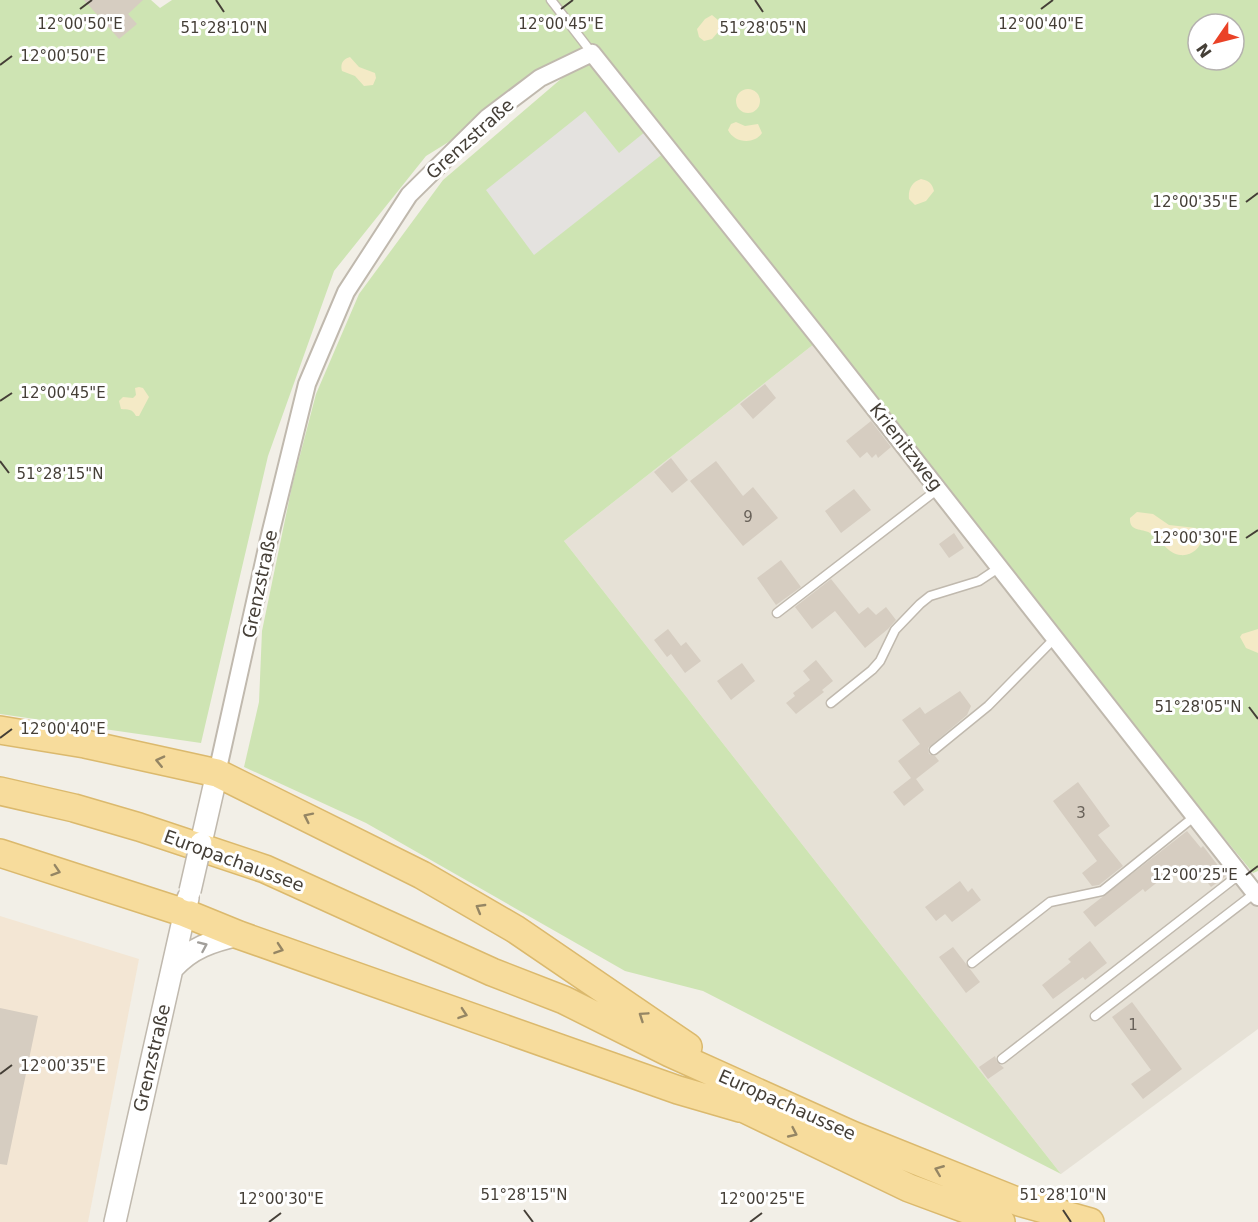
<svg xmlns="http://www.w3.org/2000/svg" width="1258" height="1222" font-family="'DejaVu Sans',sans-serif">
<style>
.residential{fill:#e6e1d6}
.commercial{fill:#f3e6d4}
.green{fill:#cee4b3;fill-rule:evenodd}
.sand{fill:#f4eac6}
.parking{fill:#e4e2df}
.building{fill:#d6cdc1}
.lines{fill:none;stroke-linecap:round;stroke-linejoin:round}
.service-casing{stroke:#c0b9ae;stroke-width:11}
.minor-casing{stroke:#c0b9ae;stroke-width:20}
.tertiary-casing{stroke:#c0b9ae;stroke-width:24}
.primary-casing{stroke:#dbb96d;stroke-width:30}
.service{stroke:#fff;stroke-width:8}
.minor{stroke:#fff;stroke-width:16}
.tertiary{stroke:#fff;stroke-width:21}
.primary{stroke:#f7dc9c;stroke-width:27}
.tertiary-bridge-casing{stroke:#c0b9ae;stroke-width:24;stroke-linecap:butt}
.tertiary-bridge{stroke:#fff;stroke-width:21}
.oneway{stroke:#958664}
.oneway2{stroke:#a29f9b}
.ticks{fill:none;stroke:#453f37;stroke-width:2}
.labels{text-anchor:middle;stroke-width:6;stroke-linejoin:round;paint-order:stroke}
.number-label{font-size:15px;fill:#69625a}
.street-label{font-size:18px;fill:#453f37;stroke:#fff}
.ticks-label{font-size:15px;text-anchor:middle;fill:#453f37;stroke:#fff;stroke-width:6;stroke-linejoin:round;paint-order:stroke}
</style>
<rect width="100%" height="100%" fill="#f2efe7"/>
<path class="residential" d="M814,344L1258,907V1029L1061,1174L564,541Z"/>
<path class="commercial" d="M0,916L139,959L88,1222H0Z"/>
<path class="green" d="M0,0H151L160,8L172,0H551L814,344L564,541L1061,1174L703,991L625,971L366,823L244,767L259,702L262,631L292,486L316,394L359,294L443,180L589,55L426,156L334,271L268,456L201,743L0,714Z
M556,0H1258V871L1253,873L1193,800L987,537ZM1198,24H1234V60H1198Z"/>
<path class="sand" d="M712,15L718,20L719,31L712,39L704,41L699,37L697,29L705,19Z
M350,57L359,67L375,73L376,78L373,85L364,86L355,76L342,71C340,64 343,59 350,57Z
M736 101a12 12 0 1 1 24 0a12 12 0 1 1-24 0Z
M736,122L745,126L758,124L762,133C754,145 734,143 728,130L731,124Z
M921,179C929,181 932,183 934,191L926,201L915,205L909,199C908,189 912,182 921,179Z
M139,387L143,388L149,397L139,416H136C132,408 128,410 121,409L119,401L123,397L133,398L136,395L135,388Z
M1137,512L1153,514L1169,525L1196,528C1209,539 1196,557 1180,555C1166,553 1162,539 1150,533C1141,528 1129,532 1130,518Z
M1258,629V653L1246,648L1240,637L1242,634Z"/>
<path class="parking" d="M585,111L619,153L651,127L669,149L534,255L486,190Z"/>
<path class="building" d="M84,0H143L128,14L137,24L119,39Z
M765,384L776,398L753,419L740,404Z
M871,421L891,447L878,458L876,454L872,458L867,452L860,458L846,441Z
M671,458L688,480L672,493L654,472Z
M716,461L743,496L753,487L778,518L743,546L690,481Z
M854,489L871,510L841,533L825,511Z
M954,533L964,548L949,558L939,544Z
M781,560L801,587L776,605L757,578Z
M831,579L859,614L868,607L876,615L886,607L896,620L888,629L865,648L835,611L812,629L795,607Z
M668,629L681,646L686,642L701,661L685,673L671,654L680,647L667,657L654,640Z
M816,660L833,681L822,690L824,692L796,714L786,703L795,696L793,693L810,680L803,671Z
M742,663L755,681L731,700L717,681Z
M960,691L971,706L967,715L928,748L929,754L935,756L939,761L916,779L924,790L904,806L893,792L911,778L898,761L920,744L902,720L920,707L925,714Z
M1078,782L1110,826L1098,835L1123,866L1099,885L1092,886L1082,873L1097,861L1053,801Z
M1187,831L1201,848L1203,846L1226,876L1211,887L1201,874L1191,881L1179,865L1145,892L1143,889L1095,927L1083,912Z
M960,881L968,892L972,888L981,900L952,922L945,914L936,921L925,907Z
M1090,941L1107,963L1085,980L1083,977L1053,999L1042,985L1071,962L1068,959Z
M953,947L980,982L966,993L939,957Z
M1132,1002L1182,1069L1143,1099L1131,1084L1151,1070L1112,1017Z
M0,1008L38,1016L7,1165L0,1164Z
M995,1056L997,1062L1004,1068L988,1079L979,1067Z"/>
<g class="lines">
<g class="service-casing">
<path id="service" d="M551,0L592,53
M777,613L938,489
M831,703L872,670L880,661L895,630L920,604L930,596L979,581L1000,567
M934,750L988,706L1055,638
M972,963L1050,902L1102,891L1195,816
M1095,1016L1255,893
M1002,1059L1240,874"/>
</g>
<g class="minor-casing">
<path id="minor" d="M217,773L269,539L307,384L346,292L409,195L487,118L540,78L592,53L820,339L1258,897"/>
</g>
<g class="tertiary-casing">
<path id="tertiary" d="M201,843L217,773
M173,968C191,948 212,941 239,935
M115,1222L188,898"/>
</g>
<g class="primary-casing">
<path id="primary" d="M0,730L85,744L217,773L422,875L515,929L688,1047
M0,791L74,808L139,827L265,869L492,972L564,1000L670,1053L852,1135L1019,1202L1090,1222
M0,853L185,913L239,935L678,1090L740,1108
M724,1099L909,1188L1001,1222"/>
</g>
<use href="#service" class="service"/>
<use href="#minor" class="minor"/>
<use href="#tertiary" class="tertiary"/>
<use href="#primary" class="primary"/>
<g class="tertiary-bridge-casing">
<path id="tertiary-bridge" d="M190,891L201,843"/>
</g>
<use href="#tertiary-bridge" class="tertiary-bridge"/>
</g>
<defs><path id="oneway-chevron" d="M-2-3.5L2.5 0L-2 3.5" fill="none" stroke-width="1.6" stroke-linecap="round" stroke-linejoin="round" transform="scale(1.5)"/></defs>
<g class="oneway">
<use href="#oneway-chevron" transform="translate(160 761) rotate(-167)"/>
<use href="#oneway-chevron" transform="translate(308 817) rotate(-154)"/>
<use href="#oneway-chevron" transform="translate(56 871) rotate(18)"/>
<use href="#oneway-chevron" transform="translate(480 908) rotate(-150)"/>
<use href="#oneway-chevron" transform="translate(279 949) rotate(19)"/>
<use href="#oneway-chevron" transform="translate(463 1014) rotate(19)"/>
<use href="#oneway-chevron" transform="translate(643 1016) rotate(-146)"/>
<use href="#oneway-chevron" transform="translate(793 1133) rotate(25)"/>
<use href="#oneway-chevron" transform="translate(939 1170) rotate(-158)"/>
</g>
<use class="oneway2" href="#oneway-chevron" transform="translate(203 946) rotate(-24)"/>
<path class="ticks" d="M216,0L224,12M755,0L763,12M80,9L92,0M561,9L573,0M1041,9L1053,0M0,65L12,56M1246,202L1258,193M0,401L12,393M0,461L9,473M1246,538L1258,530M1249,707L1258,719M0,738L12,729M1246,875L1258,866M0,1074L12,1065M524,1210L533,1222M1063,1210L1071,1222M269,1222L281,1213M750,1222L762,1213"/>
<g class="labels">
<g class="number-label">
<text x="748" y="522">9</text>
<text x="1081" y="818">3</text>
<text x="1133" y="1030">1</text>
</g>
<g class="street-label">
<text transform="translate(470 139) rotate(-42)" y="6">Grenzstraße</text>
<text transform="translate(906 447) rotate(52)" y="6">Krienitzweg</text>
<text transform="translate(260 584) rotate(-78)" y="6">Grenzstraße</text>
<text transform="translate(234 861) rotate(20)" y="6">Europachaussee</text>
<text transform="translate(152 1058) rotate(-77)" y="6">Grenzstraße</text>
<text transform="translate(787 1105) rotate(24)" y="6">Europachaussee</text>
</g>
</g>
<g class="ticks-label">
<text x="1041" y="29">12°00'40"E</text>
<text x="80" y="29">12°00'50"E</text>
<text x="561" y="29">12°00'45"E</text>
<text x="763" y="33">51°28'05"N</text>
<text x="224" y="33">51°28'10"N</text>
<text x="63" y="61">12°00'50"E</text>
<text x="1195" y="207">12°00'35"E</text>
<text x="63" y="398">12°00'45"E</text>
<text x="60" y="479">51°28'15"N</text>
<text x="1195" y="543">12°00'30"E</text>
<text x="1198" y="712">51°28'05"N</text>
<text x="63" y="734">12°00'40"E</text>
<text x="1195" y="880">12°00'25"E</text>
<text x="63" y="1071">12°00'35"E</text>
<text x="524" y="1200">51°28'15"N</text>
<text x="1063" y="1200">51°28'10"N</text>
<text x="281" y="1204">12°00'30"E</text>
<text x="762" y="1204">12°00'25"E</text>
</g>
<g transform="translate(1216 42) rotate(235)"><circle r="28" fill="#ffffff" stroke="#b5b2af" stroke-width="1.5"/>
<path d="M0-4.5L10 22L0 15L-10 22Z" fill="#ea4227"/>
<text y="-9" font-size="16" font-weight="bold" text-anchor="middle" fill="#453f37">N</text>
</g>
</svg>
